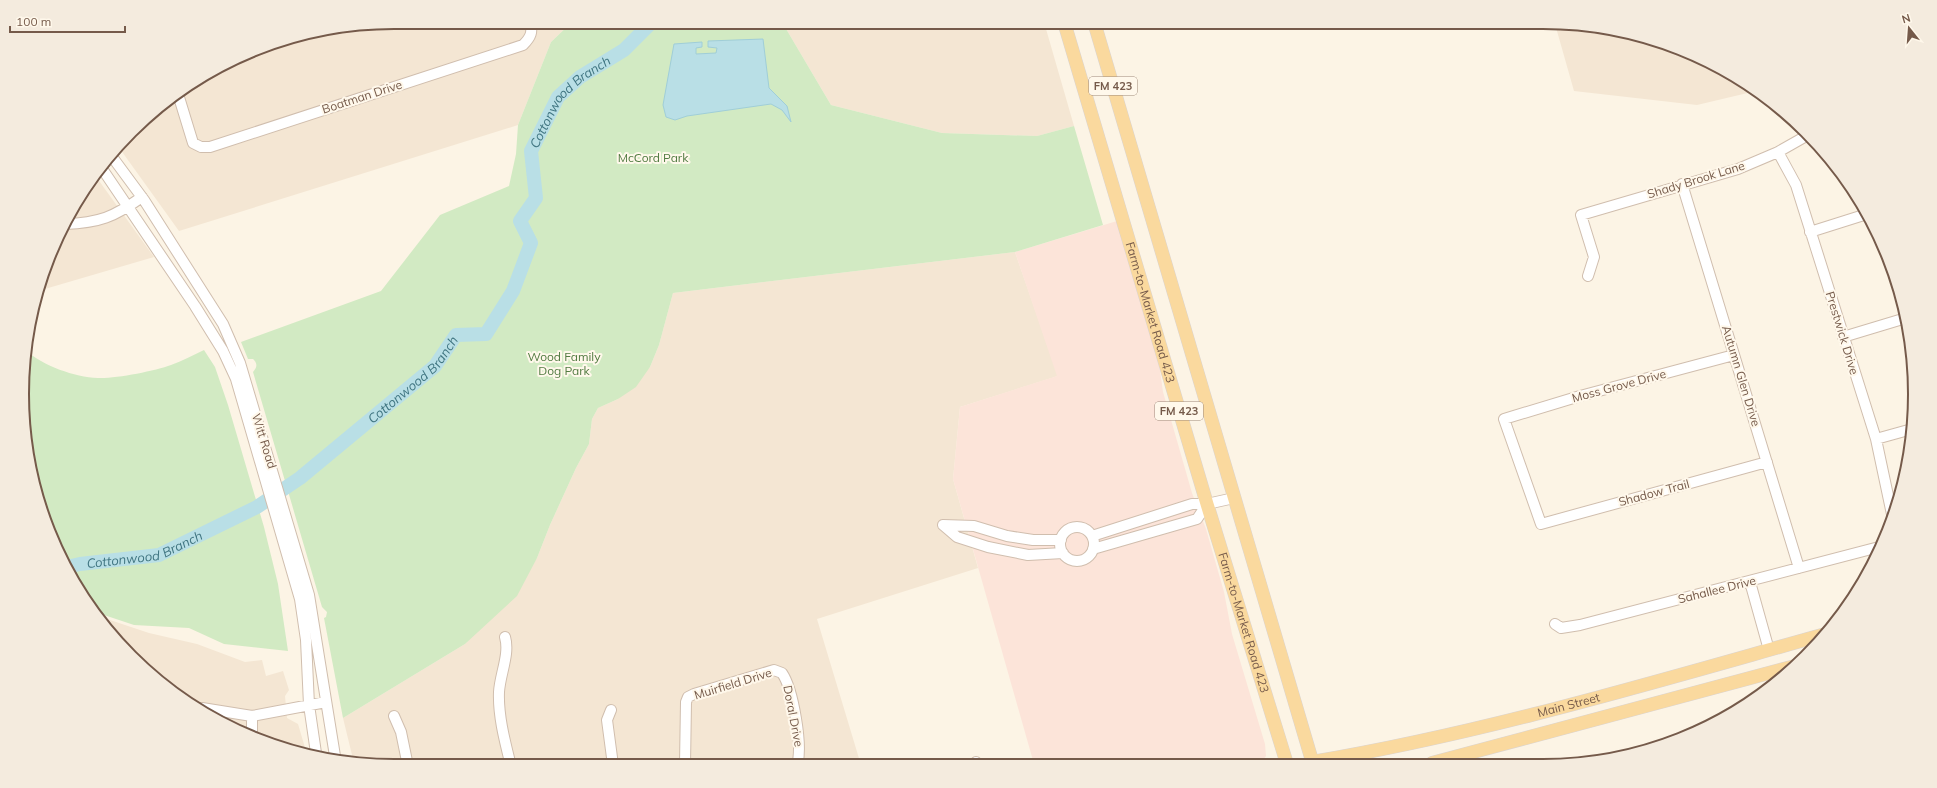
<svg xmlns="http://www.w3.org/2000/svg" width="1937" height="788" font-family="Mulish,sans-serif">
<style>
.residential{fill:#f4e6d3}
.commercial{fill:#fce4d9}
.green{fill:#d2eac3}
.water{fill:#b9dfe6;stroke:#a0ced8}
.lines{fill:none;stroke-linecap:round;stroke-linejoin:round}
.river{stroke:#b9dfe6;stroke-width:14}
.minor-casing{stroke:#d0beae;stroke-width:12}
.major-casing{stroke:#dbd4d0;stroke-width:14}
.minor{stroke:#fff;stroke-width:10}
.major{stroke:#fad99e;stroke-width:13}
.labels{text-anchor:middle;stroke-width:4;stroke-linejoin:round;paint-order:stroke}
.shield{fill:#fff8eb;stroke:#9e897a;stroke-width:1}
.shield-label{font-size:11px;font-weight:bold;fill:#755a4a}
.street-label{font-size:12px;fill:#755a4a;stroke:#fff8eb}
.park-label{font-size:12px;fill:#527b42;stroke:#fff8eb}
.water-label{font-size:13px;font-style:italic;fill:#417682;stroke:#fff8eb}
.rim{fill:none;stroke:#755a4a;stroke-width:2}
</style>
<rect width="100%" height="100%" fill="#fcf4e5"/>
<path class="residential" d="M394,22H572L551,42L518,125L179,231L120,149L149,114L208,72L274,42Z
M782,22H1044L1074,126L1037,136L942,133L831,105Z
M1555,24L1662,42L1729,72L1756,91L1697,105L1574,91Z
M97,178L154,257L38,291L42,274L72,208Z
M1015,252L1058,376L960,407L953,479L978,568L817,619L861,765L394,766L353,759L343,718L465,644L537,558L550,525L576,468L589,444L592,419L598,408L618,399L650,367L659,345L673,293Z
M100,619H107L149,633L197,644L245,662L262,660L266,676L283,671L289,690L285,696L287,718L298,724L306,751L275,746L167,689L114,639Z"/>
<path class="commercial" d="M1117,221L1159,363L1163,392L1192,493L1206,529L1224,592L1232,634L1265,744L1266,756L1260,764H1034L953,479L960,407L1057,376L1015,252Z"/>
<path class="green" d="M572,22H782L831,105L942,133L1037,136L1074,126L1103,225L1015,252L673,293L659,345L650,367L636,387L618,399L598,408L592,419L589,444L576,468L550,525L537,558L517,596L465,644L343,718L324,618L326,617L327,612L322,607L253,372C257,367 258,364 253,359H248L241,342L381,291L440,215L509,186L516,154L518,125L551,42Z
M25,350C44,366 74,377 98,378C114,379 155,371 171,365C182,361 193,355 204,350L215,367L228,405L264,527L278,584L288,651L224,644L189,628L134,625L104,615L98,616L72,580L29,466Z"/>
<path class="water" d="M763,39L769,88L787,106L791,122L782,110L771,104L687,116L675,120L666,117L663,105L674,44L702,42V47L696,48V54L716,53L717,48L708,47V41Z"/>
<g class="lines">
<path class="river" id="s1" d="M67,567L80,564L159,555L257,507L300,478L435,366L456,335L486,334L513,291L531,243L520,221L536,198L531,151L558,97L580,77L624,50L649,25L650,22"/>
<g class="minor-casing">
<path id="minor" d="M178,94L193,143L201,147H210L523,45C531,37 533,32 530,22
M1778,152L1796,185L1876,439L1893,519
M113,158L144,200L223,324L240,363L309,595L335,756
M103,170L195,306L223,351L236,379L300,599L306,640L309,705L316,753
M1682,184L1799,568
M65,224C99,223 114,217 142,197
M1810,232L1867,214
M1588,276L1594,257L1581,215L1738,169L1778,152L1808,135
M1843,337L1906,318
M1734,355L1580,396L1504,419L1541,524L1767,462
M1876,439L1912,429
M943,525L957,537L988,547L1028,555L1063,553
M943,525L974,526L1007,536L1033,540H1061
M1060 544a17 17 0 1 1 34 0a17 17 0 1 1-34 0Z
M1092,536L1192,504H1207L1234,498
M1093,549L1197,519L1207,504
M1750,582L1769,650
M1555,624L1561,628L1580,625L1879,547
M505,637C510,654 500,674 499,692C498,716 505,742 511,766
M202,708L252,716L326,702
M611,710L607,720L613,765
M252,716V734
M394,716L401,732L408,766
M976,762V764
M685,765L686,702L688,697L694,694L774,670L782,673C793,689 803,746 797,765"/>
</g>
<g class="major-casing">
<g id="major">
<path id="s2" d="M1064,22L1207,504L1287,764"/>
<path d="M1094,22L1313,764"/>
<path id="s3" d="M1312,762C1485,733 1654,682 1822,635"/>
<path d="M1432,763L1795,666"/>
</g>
</g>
<use href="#minor" class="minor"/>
<use href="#major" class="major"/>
</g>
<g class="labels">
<g class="shield">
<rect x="1089" y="77" width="48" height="18" rx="3"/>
<rect x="1155" y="402" width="48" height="18" rx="3"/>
</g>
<g class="shield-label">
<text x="1113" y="90">FM 423</text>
<text x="1179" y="415">FM 423</text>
</g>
<g class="street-label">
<text transform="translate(362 97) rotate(-18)" y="4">Boatman Drive</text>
<text transform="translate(1696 180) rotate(-17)" y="4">Shady Brook Lane</text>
<text dy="4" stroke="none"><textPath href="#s2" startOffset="303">Farm-to-Market Road 423</textPath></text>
<text transform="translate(1842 333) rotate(73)" y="4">Prestwick Drive</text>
<text transform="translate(1741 376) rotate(73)" y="4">Autumn Glen Drive</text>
<text transform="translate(1619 386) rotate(-15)" y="4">Moss Grove Drive</text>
<text transform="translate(264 441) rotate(73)" y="4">Witt Road</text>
<text transform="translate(1654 493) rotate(-15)" y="4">Shadow Trail</text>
<text transform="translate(1717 590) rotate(-14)" y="4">Sahallee Drive</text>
<text dy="4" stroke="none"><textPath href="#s2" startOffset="627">Farm-to-Market Road 423</textPath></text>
<text transform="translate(733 684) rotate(-17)" y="4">Muirfield Drive</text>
<text dy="4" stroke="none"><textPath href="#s3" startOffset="263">Main Street</textPath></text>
<text transform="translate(793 716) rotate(79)" y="4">Doral Drive</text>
</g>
<g class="park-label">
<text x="653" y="162">McCord Park</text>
<text x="564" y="361">Wood Family<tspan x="564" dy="14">Dog Park</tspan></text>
</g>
<g class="water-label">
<text dy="5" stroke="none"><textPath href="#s1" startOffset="763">Cottonwood Branch</textPath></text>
<text dy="5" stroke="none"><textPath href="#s1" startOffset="404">Cottonwood Branch</textPath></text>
<text dy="5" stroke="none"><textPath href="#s1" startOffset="80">Cottonwood Branch</textPath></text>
</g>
</g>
<path d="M0 0H1937V788H0ZM394 29H1543A365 365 0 0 1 1908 394V394A365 365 0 0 1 1543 759H394A365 365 0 0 1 29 394V394A365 365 0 0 1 394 29Z" fill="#f4ebde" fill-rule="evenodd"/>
<path class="rim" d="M394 29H1543A365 365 0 0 1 1908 394V394A365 365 0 0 1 1543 759H394A365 365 0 0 1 29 394V394A365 365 0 0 1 394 29Z"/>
<g transform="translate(1909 28) rotate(343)" stroke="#fff8eb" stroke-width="3" paint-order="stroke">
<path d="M0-3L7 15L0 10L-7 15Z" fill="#755a4a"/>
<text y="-6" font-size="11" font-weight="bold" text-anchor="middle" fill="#755a4a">N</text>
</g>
<path d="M10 26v6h115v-6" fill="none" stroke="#755a4a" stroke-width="2"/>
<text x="16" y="26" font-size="12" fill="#755a4a" stroke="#fff8eb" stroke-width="3" paint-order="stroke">100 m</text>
</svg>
